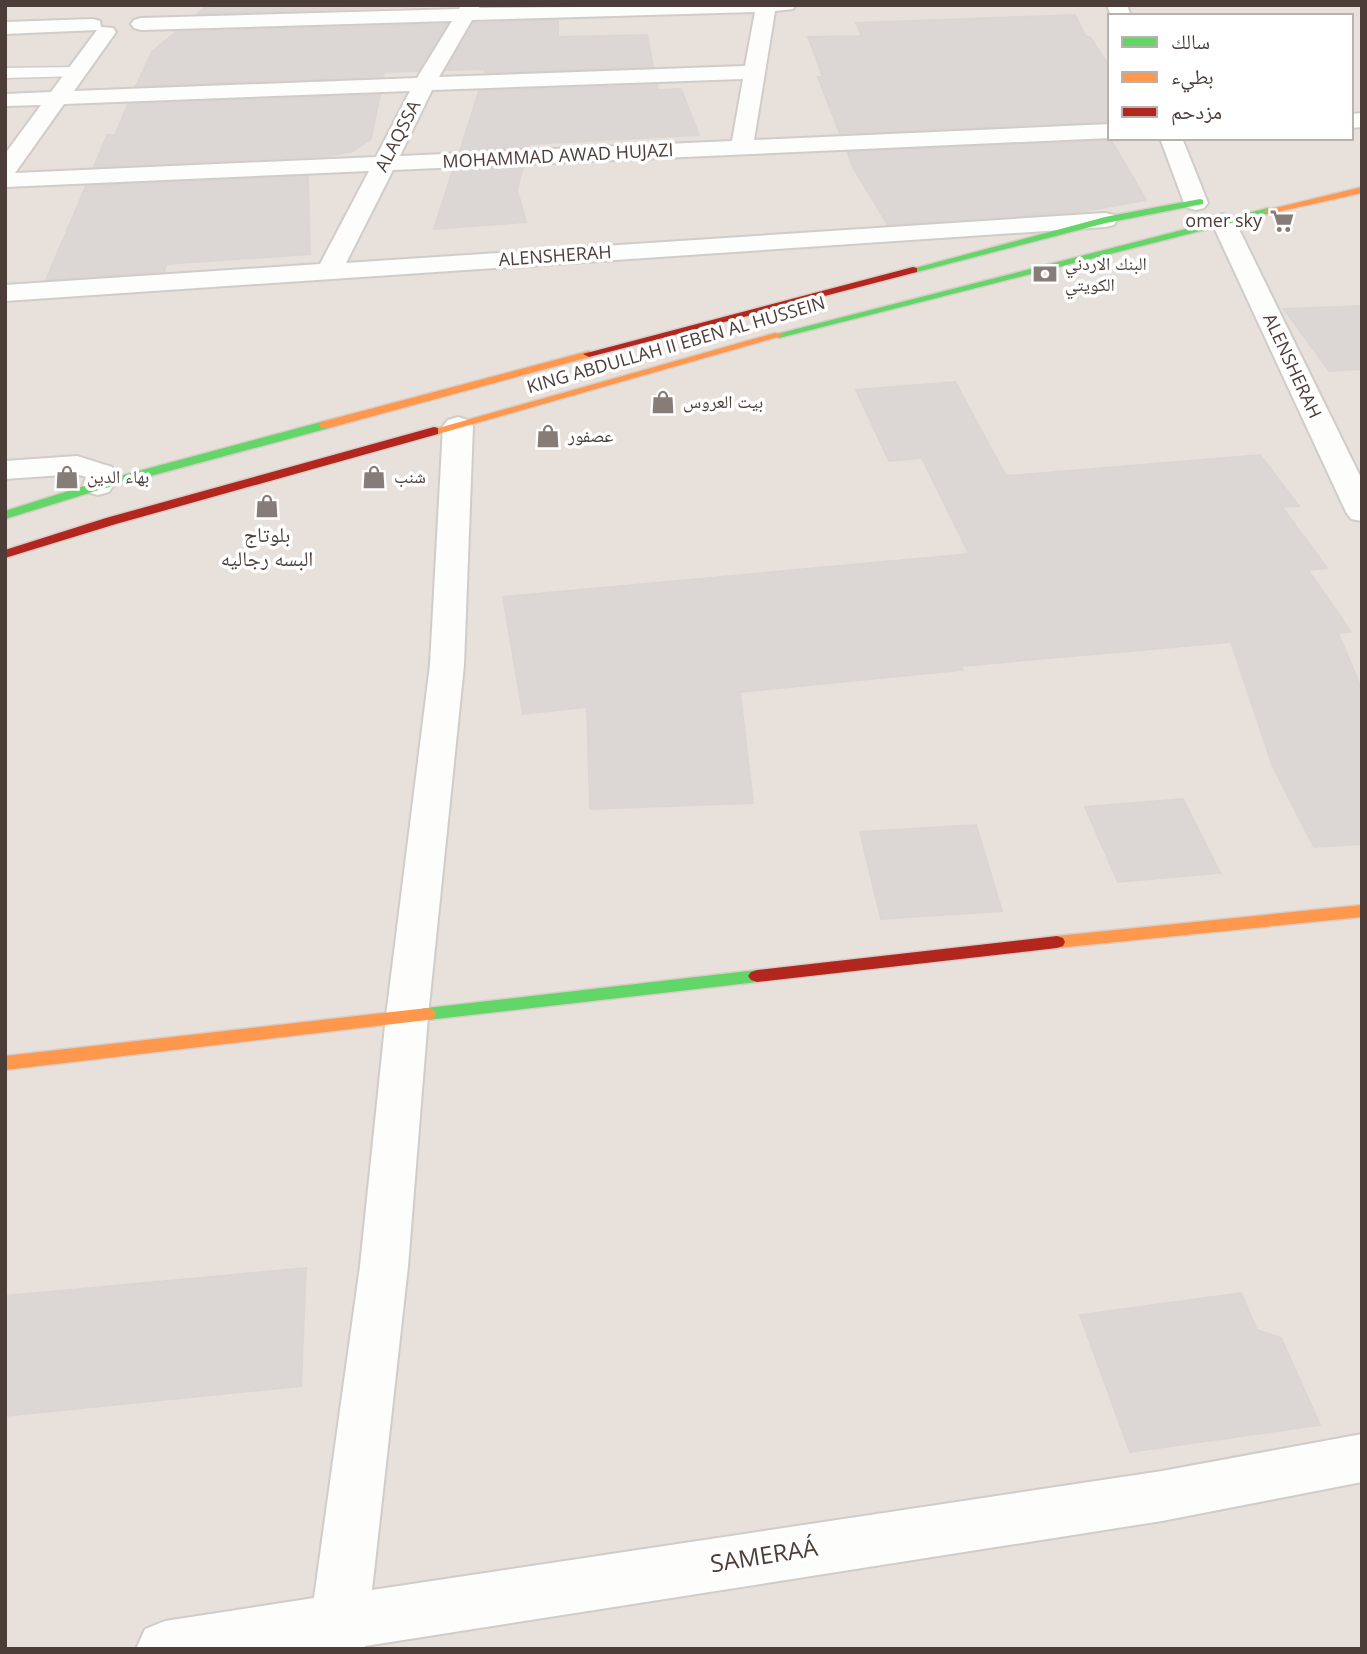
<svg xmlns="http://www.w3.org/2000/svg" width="1367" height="1654" font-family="'Open Sans','Noto Naskh Arabic',sans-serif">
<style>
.residential{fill:#e8e0db;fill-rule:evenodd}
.building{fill:#dcd7d4;stroke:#dcd6d3;stroke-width:2}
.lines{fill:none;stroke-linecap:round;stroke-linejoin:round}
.lane-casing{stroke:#d0ccc9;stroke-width:3}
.street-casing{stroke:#d0ccc9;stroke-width:4}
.fast-casing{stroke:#d6cdc7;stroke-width:3}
.slow-casing{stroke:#d6cdc7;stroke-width:3}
.jam-casing{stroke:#d6cdc7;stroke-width:3}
.lane{fill:#fdfdfc;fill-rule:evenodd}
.street{fill:#fdfdfc;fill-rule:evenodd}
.fast{fill:#63d668;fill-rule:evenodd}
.slow{fill:#ff974d;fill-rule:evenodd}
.jam{fill:#b3261e;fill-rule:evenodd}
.labels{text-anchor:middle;stroke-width:7;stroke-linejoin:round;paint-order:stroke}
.far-street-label{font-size:18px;fill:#4c3d38;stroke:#fff}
.far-poi-label{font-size:18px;fill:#4c3d38;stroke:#fff;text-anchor:start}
.poi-label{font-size:21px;fill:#4c3d38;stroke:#fff}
.near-street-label{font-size:24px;fill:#4c3d38;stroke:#fff}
</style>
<rect width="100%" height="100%" fill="#f3f0ee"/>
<path class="residential" d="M5,5H1362V1649H5ZM1110,16H1351V138H1110Z"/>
<path class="building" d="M207,5H458L197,14Z
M1075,15L1086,37H1090L1110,67V121L840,134L818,77H823L808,37L862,36L856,23Z
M558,20V37L647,35L653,67L485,73L486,69L446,70L474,23Z
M447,24L418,71L384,72L383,77L136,86L152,52L176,32Z
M657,85L658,90L681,89L699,135L529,144L528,148L460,151L479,91Z
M380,95L371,139L353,151L329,156L94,167L107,135H115L128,104Z
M1111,140L1146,200L1079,212L888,225L854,169L847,152Z
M523,167L517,190L526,222L434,229L453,170Z
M308,176L310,254L166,264L164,272L46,280L86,186Z
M1362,306V369L1329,371L1284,309Z
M955,382L1006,476L1260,455L1299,506L1282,507L1327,568L1308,570L1351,632L1338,633L1362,690V844L1314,847L1273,767L1231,642L961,666L963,670L740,692L753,803L590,809L587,707L523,714L503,597L969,554L922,458L889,461L856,390Z
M1183,799L1220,873L1118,882L1085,807Z
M976,825L1002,911L881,919L860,832Z
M306,1268L301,1386L5,1416V1296Z
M1241,1293L1257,1330L1281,1338L1320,1425L1130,1452L1080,1315Z"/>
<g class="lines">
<g class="lane-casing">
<path id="lane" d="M77,67L86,72L83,76L5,78V68Z"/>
</g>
<g class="street-casing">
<path id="street" d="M461,5H481L479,8L796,5L793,9L775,11L754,140L1110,124V138L393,170L346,263L1105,213L1114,215L1117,220L1114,225L1105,227L5,301V285L320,264L369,171L5,187V154L41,105L5,106V94L51,92L97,30L5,34V22L93,19L100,21L101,27L113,28L116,32L74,91L417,78L452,21L141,30L134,28L131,24L134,20L141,18L459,9ZM755,12L745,66L439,77L472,20ZM743,79L732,141L400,156L432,90ZM410,91L376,157L15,173L64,104Z
M1107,5H1127L1131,16H1111Z
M1362,113V127L1351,128V114Z
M1160,138H1182L1208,203L1204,208L1196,210L1188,208L1184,203Z
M1223,214L1232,216L1235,221L1362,480V521L1351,519L1346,512L1211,221L1214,216Z
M458,417L468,420L473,426L464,665L428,1016L408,1266L372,1590L1162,1471L1362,1434V1482L1162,1521L365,1646V1649H136L145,1629L165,1621L314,1598L360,1266L386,1016L430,665L443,426L448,420Z
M77,456L112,467L117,480L109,492L98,495L87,492L83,486L86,477L77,474L5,479V461Z"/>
</g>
<g class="fast-casing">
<path id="fast" d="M1200,199L1203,200V204L1106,223L913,273L908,270L1105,217Z
M1268,208L1273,211L1271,213L779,338L773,335Z
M325,421L331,425L329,428L102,489L5,519V511L94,483Z
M757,970L763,972L766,976L763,980L757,982L427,1020L421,1019L418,1014L421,1009L427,1008Z"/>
</g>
<g class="slow-casing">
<path id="slow" d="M1362,187V193L1268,214L1263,211Z
M775,333L785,335L438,434H430L428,431Z
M589,351L595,354L593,356L329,428H321L319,425L321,422Z
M1362,905V917L1057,948L1051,946L1049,942L1051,938L1057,936Z
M427,1008L433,1009L436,1014L433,1019L427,1020L5,1070V1056Z"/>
</g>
<g class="jam-casing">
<path id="jam" d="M913,267L917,268V272L589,357L583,354Z
M434,427L438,428V434L116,524L5,558V550L106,518Z
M1057,936L1063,938L1065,942L1063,946L1057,948L757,982L751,980L748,976L751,972L757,970Z"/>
</g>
<use href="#lane" class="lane"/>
<use href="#street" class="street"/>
<use href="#fast" class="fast"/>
<use href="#slow" class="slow"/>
<use href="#jam" class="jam"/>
</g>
<defs>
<g id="supermarket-bare" transform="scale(1.89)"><path d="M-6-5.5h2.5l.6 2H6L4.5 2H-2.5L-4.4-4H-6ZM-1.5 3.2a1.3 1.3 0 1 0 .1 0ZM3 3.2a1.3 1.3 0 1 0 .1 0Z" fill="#867c78" stroke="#fff" stroke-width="2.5" paint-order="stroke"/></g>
<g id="bank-bare" transform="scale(1.89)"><path d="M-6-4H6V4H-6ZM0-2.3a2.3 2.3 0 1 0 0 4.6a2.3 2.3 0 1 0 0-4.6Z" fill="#867c78" stroke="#fff" stroke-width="2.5" paint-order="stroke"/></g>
<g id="shop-bare" transform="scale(1.89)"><path d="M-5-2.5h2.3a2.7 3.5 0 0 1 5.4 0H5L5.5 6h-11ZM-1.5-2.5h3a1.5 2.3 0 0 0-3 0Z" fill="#867c78" stroke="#fff" stroke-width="2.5" paint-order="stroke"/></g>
</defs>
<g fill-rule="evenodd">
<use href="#supermarket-bare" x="1282" y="221"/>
<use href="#bank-bare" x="1045" y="274"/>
<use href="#shop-bare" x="663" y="402"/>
<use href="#shop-bare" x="548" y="436"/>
<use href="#shop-bare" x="67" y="477"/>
<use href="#shop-bare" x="374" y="477"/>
<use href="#shop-bare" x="267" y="506"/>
</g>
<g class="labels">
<g class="far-street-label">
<text transform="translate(398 136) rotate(-63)" y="6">ALAQSSA</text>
<text transform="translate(558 156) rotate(-3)" y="6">MOHAMMAD AWAD HUJAZI</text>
<text transform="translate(555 256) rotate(-4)" y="6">ALENSHERAH</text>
<text transform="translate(676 345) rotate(-16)" y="6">KING ABDULLAH II EBEN AL HUSSEIN</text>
<text transform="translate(1292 366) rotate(65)" y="6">ALENSHERAH</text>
</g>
<g class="far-poi-label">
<text x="1262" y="227" text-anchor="end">omer sky</text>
<text x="1065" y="270">البنك الاردني<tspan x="1065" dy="21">الكويتي</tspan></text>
<text x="683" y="408">بيت العروس</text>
<text x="568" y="442">عصفور</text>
<text x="87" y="483">بهاء الدين</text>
<text x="394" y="483">شنب</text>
</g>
<g class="poi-label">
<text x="267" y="542">بلوتاج<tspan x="267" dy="24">البسه رجاليه</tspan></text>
</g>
<g class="near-street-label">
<text transform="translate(764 1556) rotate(-9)" y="8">SAMERAÁ</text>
</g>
</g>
<rect width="1367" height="1654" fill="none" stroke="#4c3d38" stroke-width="14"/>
<rect x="1108" y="14" width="245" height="126" fill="#ffffff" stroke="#b7b1af" stroke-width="2"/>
<rect x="1122" y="37" width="35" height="10" fill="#63d668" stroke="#b7b1af" stroke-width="2"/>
<text x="1171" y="49" font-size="21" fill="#4c3d38">سالك</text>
<rect x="1122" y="72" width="35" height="10" fill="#ff974d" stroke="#b7b1af" stroke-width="2"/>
<text x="1171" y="84" font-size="21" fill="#4c3d38">بطيء</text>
<rect x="1122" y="107" width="35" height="10" fill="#b3261e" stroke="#b7b1af" stroke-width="2"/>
<text x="1171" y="119" font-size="21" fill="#4c3d38">مزدحم</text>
</svg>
